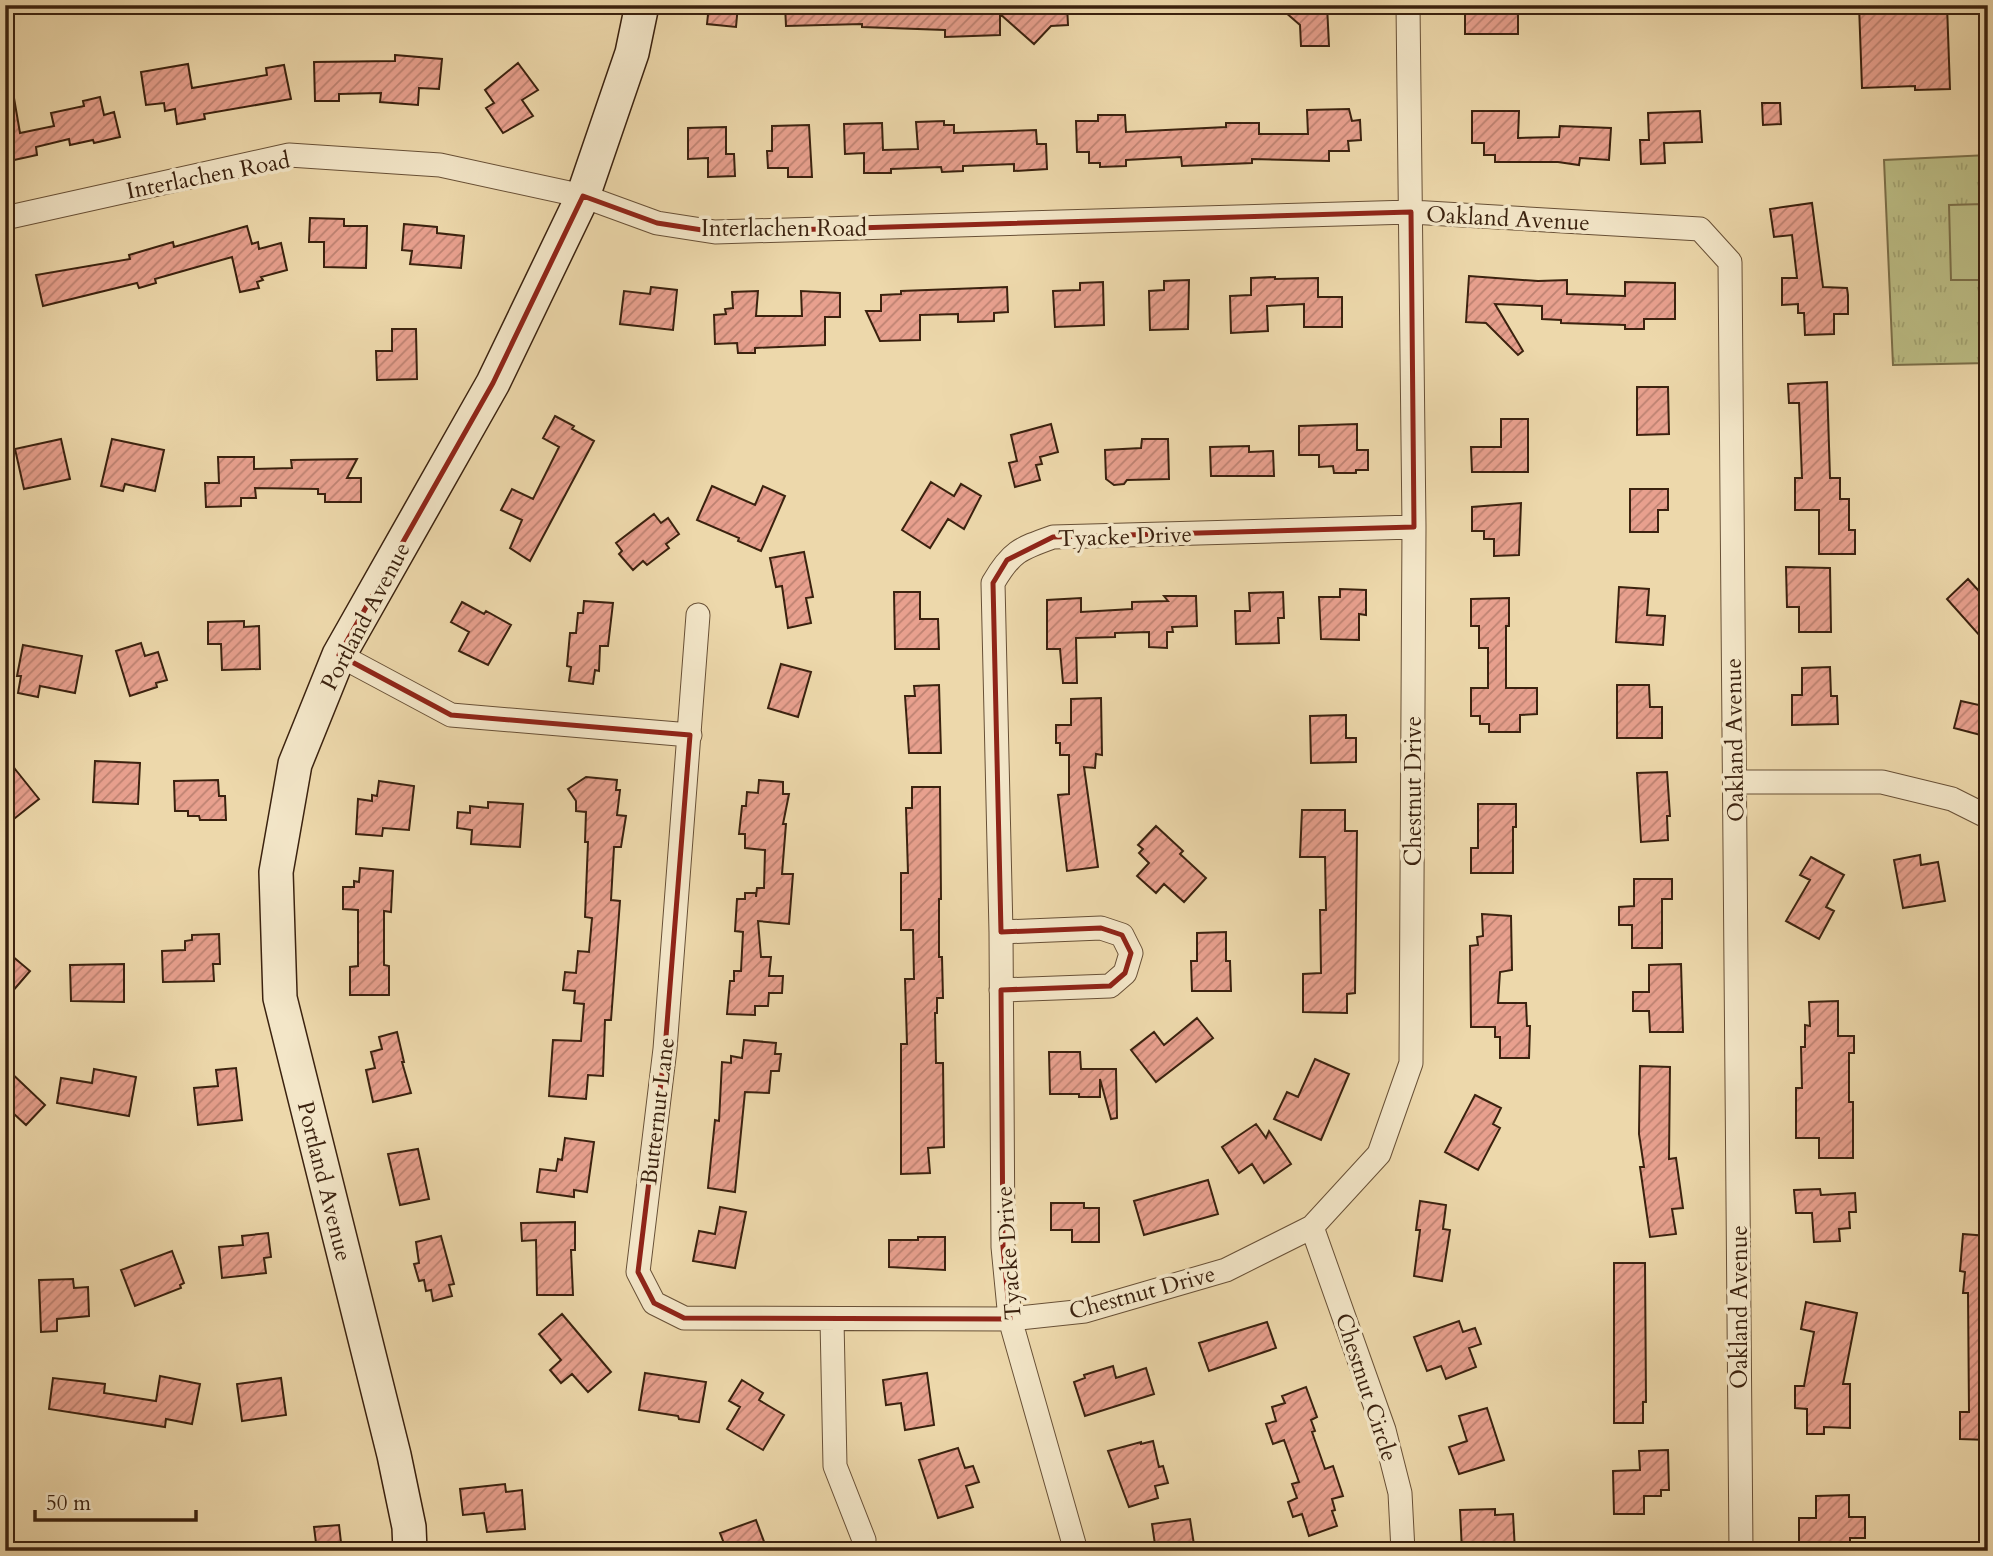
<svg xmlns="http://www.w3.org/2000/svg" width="1993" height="1556" font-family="Cardo,serif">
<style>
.grass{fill:url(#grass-tufts);stroke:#7c704a;stroke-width:2}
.pitch{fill:#bcbe86;stroke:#7c704a;stroke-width:2}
.building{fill:url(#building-hatch);stroke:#3b220f;stroke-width:2}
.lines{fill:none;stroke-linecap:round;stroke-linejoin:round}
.street-casing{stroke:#685036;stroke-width:25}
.secondary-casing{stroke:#3b220f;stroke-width:36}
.street{stroke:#f3e6c8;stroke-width:23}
.secondary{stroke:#f3e6c8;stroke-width:33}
.marked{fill:none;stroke:#8f2418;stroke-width:5;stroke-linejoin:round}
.labels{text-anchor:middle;stroke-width:7;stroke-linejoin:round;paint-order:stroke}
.street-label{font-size:23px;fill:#3b220f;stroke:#f3e6c8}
</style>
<defs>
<pattern id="grass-tufts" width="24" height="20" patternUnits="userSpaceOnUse" patternTransform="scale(1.75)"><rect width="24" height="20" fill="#bcbe86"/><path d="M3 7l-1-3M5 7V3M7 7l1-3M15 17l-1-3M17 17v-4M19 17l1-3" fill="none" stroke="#a2a372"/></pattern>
<pattern id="building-hatch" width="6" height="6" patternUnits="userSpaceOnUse" patternTransform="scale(1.75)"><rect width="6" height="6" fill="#e8a08e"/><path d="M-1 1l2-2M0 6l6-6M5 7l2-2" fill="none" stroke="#bd8272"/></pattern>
</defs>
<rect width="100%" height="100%" fill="#edd8ab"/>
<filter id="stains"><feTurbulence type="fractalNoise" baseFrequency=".00286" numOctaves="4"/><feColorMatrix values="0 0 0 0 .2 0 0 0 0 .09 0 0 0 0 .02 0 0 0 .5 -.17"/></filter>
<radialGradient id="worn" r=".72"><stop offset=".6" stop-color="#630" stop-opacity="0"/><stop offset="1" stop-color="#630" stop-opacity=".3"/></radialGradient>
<path class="grass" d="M1988,155V363L1893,365L1884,160Z"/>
<path class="pitch" d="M1983,204L1985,280H1951L1949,205Z"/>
<path class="building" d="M709,5H738L736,27L707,24Z
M785,5H922V8L963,7V5H1067L1068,25L1051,26L1034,44L1000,14V35L945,37V30L862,27V24L786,26Z
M1277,5H1327L1329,46H1301L1300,25Z
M1487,5H1518V34H1465V8H1487Z
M1859,5H1947L1950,89L1915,90V86L1862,88Z
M395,55L442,59L439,89L419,88L418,105L380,102L381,93L339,94V101H315L314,62L395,61Z
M518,63L538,90L522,100L533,116L503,133L486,108L494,103L485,90Z
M188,64L192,88L267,75L266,68L284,65L291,99L204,114L205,119L177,124L175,109L165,111L164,103L146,105L141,72Z
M100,97L104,115L114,112L120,137L94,143L93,140L70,145L69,139L36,147L37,155L5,162V98H14L20,133L54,126L51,113L84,106L83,101Z
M1762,103H1780L1781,124L1763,125Z
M1349,109L1352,121L1360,120L1361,140L1348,141L1349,151H1329V161L1252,159V163L1182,166L1181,157L1126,160V166L1100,167V163H1089V152H1077L1076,121H1098V115H1125L1126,132L1226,127V123H1259V134H1308L1307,110Z
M1472,111H1519L1518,138L1559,137L1560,126L1611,128L1609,160L1580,158L1579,165L1558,162H1495V155H1484V143H1472Z
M1700,111L1702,142L1664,143L1665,163L1641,164L1640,140H1649L1648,113Z
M944,121V125H954V133L1036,130L1037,144H1046L1047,169L1014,171V164L963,166V171L942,172L941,167L891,169V173H864V153L845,154L844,124L882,123L883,150L918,149L916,122Z
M809,125L812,177H788V168H768L767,151H772V126Z
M726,127V154H734L735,176L708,177V158L688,159V128Z
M1812,203L1823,287L1847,288L1848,295V314H1834V334L1805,335L1804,313H1798V304L1782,305V278H1797L1792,235L1774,237L1770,209Z
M310,218L344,219V226H367L366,268L324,267V242H309Z
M404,224L437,227V233L464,236L461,268L410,264L412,251L402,250Z
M247,226L252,244L258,242L259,249L281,243L287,270L261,277L263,280L257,282L259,288L240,292L232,257L155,279L156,283L139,288L137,283L43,306L36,275L130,259L129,255L173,242L174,247Z
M1469,276L1538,281L1567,280V294L1625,296V282L1675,283V319H1644V329H1625V325L1561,323V320L1542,319V306L1495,304L1523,351L1518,355L1486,323L1466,322Z
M1275,277V279L1318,278V297H1342V327H1304V304L1267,306L1268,331L1231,333L1230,296L1251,295V278Z
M1189,280L1188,329L1150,330L1149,291L1164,290V281Z
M1103,282L1104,325L1055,327L1053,291L1080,290V283Z
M651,287L677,290L673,330L620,324L624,291L650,294Z
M1007,287L1008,312L994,313V321L958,322V314L920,315V340L880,341L866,311H881V295L901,294V291Z
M758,291L756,316H802L801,291L840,293V317H825V345L755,348V353H738L737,343L715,344L714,315L726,314L725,309L733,308L732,292Z
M392,329H416L417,379L377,380L376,351H392Z
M1827,382L1830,478H1840V499H1849V530H1855V554H1819V510H1795V478H1802L1799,403H1789L1788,384Z
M1637,387H1668L1669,434L1637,435Z
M555,416L574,426L572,429L594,441L530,561L510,548L522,520L501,510L512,489L533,499L559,447L543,438Z
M1501,419H1528V472H1472L1471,447H1501Z
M1051,424L1058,452L1040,457L1042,464L1036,465L1040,480L1015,487L1009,463L1017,461L1011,435Z
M1357,424V450H1368V470H1356V473H1334L1333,466L1319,467V455H1299V426Z
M61,439L70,479L24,489L15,449Z
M112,439L164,450L155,491L125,484L123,491L101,486Z
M1142,439H1168L1169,479L1127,480L1124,484L1114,485L1106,479L1105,450L1141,448Z
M1249,446V452L1273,451L1274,476H1211L1210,447Z
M218,457H254V469L292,468L291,460L357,459L347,478H361V502H325V494H318V489L255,488L256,498H241V506L206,507L205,483H219Z
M931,482L954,496L961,484L981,496L964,529L948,519L930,548L902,530Z
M712,486L755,505L763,486L785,496L761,551L738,541L739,538L697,520Z
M1630,489H1668V510H1658V532H1630Z
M1521,503L1519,555L1494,556V539H1484V531H1472V507Z
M654,514L661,523L668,518L679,534L666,544L669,548L647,565L643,561L633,570L619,554L622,551L616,543Z
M804,552L813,597L806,598L811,623L788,628L782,586L776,587L770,558Z
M1786,567L1830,568L1831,632H1799V607H1787Z
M1968,579L1988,601V645L1947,599Z
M1619,587L1649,589L1647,615L1665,616L1663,645L1616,642Z
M1340,589L1366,590V615L1359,614V640L1321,639L1319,597H1340Z
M894,592H920V619H938L939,649H895Z
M1283,592L1284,618H1278L1279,643L1236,644L1235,611H1250L1249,593Z
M1164,596H1196L1197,626L1172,627L1173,632H1167V648L1149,647V632L1115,633V637L1076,638L1077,683H1063L1060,649H1047V600L1081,598V612L1132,609V602L1168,601Z
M1509,598V626H1506V688H1537V714L1520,715V732H1489V724H1480V716H1471V688H1488V648H1479V626H1471V599Z
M584,601L613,603L608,646H600L599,671L595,670L593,684L569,681L571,667L567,666L570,633H576L578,613H583Z
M462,602L484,614L486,611L511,625L488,665L459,651L469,632L451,622Z
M244,621V627L259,626L260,669L222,670L221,644H208V622Z
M141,643L145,656L158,652L167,680L156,683L157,687L130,696L116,651Z
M23,645L82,656L75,693L40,686L38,697L18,693L21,676H17Z
M781,664L811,672L798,717L768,708Z
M1830,667L1831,696H1837L1838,724L1792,725V695H1802V668Z
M939,685L941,753H909L905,696H915L914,686Z
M1617,685H1649L1650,707H1662V738H1617Z
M1101,698L1102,755L1096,754L1095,768L1084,767L1098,867L1067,871L1058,795L1069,794V755H1060V743H1056V725H1071V699Z
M1961,701L1988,707V737L1954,728Z
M1346,715V738H1356V762L1311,763L1310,716Z
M95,761L140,763L138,804L93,802Z
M15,769L39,799L5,826V777Z
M1667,772L1670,816H1667L1668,840L1641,842L1637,773Z
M586,777L617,780L616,790H620L617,815L626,816L621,847H614L611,900L620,901L611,1020H605L603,1076L588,1075L586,1099L549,1096L553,1040L581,1041L584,1004L574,1003L575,991L563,990L565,972L576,973L578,951L589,952L592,918L585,917L588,842H585L586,812L576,811V801L568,789Z
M218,780L219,796H225L226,820H200L199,816H188V811H175L174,781Z
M759,780L783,782V794H789L783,824H786L782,874H793L789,924L758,921L761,957H771L769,976H783L782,993H769L768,1006H755V1015L727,1014L730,981H734V971H741L743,932L735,931L737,899H745V893H756V897L757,888H764L765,850L745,848V834H739L742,806H746L747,792L758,793Z
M379,781L414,786L409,830L383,828L382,836L356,834L358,799L372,801V795L377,796Z
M912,787H940L941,899H939V957H942L943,998H937V1013H935L936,1063H943L944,1147L928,1148L930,1173L901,1174V1044H907L905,979H914L913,930H901V873H908L906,808H912Z
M488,802L523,804L520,847L471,844L472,830L457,828L458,812L470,813V806L488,808Z
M1478,804H1516V827H1513V873H1471V848H1478Z
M1302,810H1345V831H1357L1355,993L1347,994V1013L1303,1012V974L1321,973L1320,910H1326L1325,857H1300Z
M1156,826L1183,851L1180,854L1206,878L1184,902L1164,884L1156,893L1137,876L1149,863L1139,853L1143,849L1138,845Z
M1920,855L1921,865L1938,862L1945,901L1903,908L1894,860Z
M1811,857L1844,875L1826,907L1834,911L1819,939L1786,921L1810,880L1800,875Z
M360,868L393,871L391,912L384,911V965L389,966V995H350V967L358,966V910L343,909V887H354V881L359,882Z
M1634,879H1672V899H1662V948H1632V925H1619V907L1634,906Z
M1482,914L1511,916L1512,970L1500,972L1498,1003H1526L1527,1026H1530L1529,1058H1500V1037H1495V1027H1471L1470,946L1478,945L1477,937L1483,936Z
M1226,932V961H1230L1231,991H1192L1191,961H1197V933Z
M219,934L220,964H213L214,981L163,982L162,951L185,950V941L192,940V935Z
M5,950L30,971L5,1000Z
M124,964V1002L71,1001L70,965Z
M1681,964L1683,1032H1650L1649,1011H1633V992H1649V965Z
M1838,1001V1036H1854V1053H1849V1102H1853V1158H1819V1138H1796V1088H1802L1801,1047H1805V1025L1810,1026L1809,1002Z
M1197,1018L1213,1038L1156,1082L1131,1050L1154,1032L1164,1045Z
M397,1032L404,1062H402L411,1093L373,1102L366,1070L375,1068L371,1052L382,1049L379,1037Z
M744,1040L776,1043L775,1054H781L779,1071H771L769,1093L745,1092L735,1192L708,1188L715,1120L719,1121L722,1062L731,1063V1056L742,1058Z
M1049,1052H1080L1081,1069H1116L1117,1118L1111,1119L1100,1079V1097H1079V1094H1050Z
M1315,1059L1349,1074L1321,1140L1274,1119L1287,1092L1298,1097Z
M1640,1066L1670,1067L1669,1159L1676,1158L1683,1208L1672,1209L1676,1234L1650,1237L1640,1167H1644L1639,1134Z
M5,1067L45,1105L26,1125L14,1114L5,1124Z
M236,1068L242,1120L198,1125L194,1088L218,1086L216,1070Z
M94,1069L136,1077L129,1116L57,1103L61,1078L92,1083Z
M1475,1095L1501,1108L1493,1124L1500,1128L1478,1170L1445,1152Z
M1256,1124L1266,1138L1269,1131L1291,1164L1264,1183L1252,1164L1239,1173L1222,1147Z
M565,1138L594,1142L587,1192L574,1190V1197L537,1192L540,1169L556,1171L558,1159L562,1160Z
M418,1149L429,1199L400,1205L388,1154Z
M1208,1180L1218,1214L1144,1235L1134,1201Z
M1820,1189L1821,1195L1855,1193L1856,1212H1849L1850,1228L1839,1229L1840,1241L1814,1242L1812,1213H1796L1794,1190Z
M1420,1201L1446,1205L1443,1229L1450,1230L1442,1281L1414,1276L1420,1230H1416Z
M1051,1203H1084V1208H1099V1242H1072V1230H1051Z
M720,1207L746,1212L735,1268L693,1261L699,1231L715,1234Z
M575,1222V1250H571L573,1295H537L536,1240L522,1241L521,1223Z
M268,1233L271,1257L264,1258L266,1273L222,1278L219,1247L243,1245L242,1236Z
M1963,1234L1988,1236V1280L1984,1318L1988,1317V1440L1960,1439V1412H1969L1968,1293H1963L1965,1272L1960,1271Z
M441,1236L454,1284L449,1285L452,1296L433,1301L431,1290L426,1291L424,1280L419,1281L414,1264L419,1263L416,1242Z
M918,1237H945V1270L889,1267V1240H918Z
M172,1251L184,1283L180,1285L181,1288L135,1306L121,1270Z
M1614,1263H1645L1646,1402H1643V1423H1614Z
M73,1279L74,1288L88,1287L89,1316L57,1319V1331L41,1332L39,1280Z
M1806,1302L1857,1313L1843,1384H1850V1428L1824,1427V1434H1807V1409L1795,1408V1386H1804L1814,1332L1801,1329Z
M562,1314L611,1372L588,1392L572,1374L561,1383L550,1370L561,1360L539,1334Z
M1459,1321L1463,1332L1475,1328L1481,1344L1469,1348L1476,1367L1446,1379L1441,1366L1427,1371L1414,1337Z
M1267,1322L1276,1348L1209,1371L1199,1343Z
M1113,1366L1116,1378L1146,1368L1154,1394L1085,1416L1074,1382L1085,1378L1084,1375Z
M645,1373L706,1382L699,1422L679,1419L678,1416L639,1410Z
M927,1373L934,1425L905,1430L901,1403L886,1405L883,1380Z
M160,1376L200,1384L192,1424L166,1419L165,1427L49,1409L53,1378L105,1384L104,1393L156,1401Z
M281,1378L286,1415L242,1421L237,1384Z
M742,1380L763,1393L759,1400L784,1415L763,1450L727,1429L740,1407L729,1401Z
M1306,1387L1317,1417L1311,1420L1315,1431L1312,1432L1325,1469L1333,1466L1343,1496L1332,1499L1335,1510L1332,1511L1337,1526L1309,1536L1302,1514L1293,1517L1288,1502L1297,1498L1292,1484L1299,1482L1284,1440L1273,1444L1266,1424L1276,1421L1272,1407L1285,1403L1282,1396Z
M1487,1408L1504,1460L1459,1474L1449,1447L1467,1441L1459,1416Z
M1153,1441L1159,1467L1163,1466L1168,1483L1155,1486L1158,1498L1129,1507L1108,1451L1141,1442V1444Z
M958,1448L965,1468L973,1466L979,1482L966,1486L973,1507L938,1518L919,1460Z
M1668,1450L1669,1490H1661V1496H1644V1514H1614L1613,1471L1640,1470L1639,1451Z
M505,1484L506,1492L522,1490L525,1529L487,1532L484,1513L463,1515L460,1489Z
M1849,1495V1517H1865V1538H1850V1551H1799V1518H1816V1496Z
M1495,1509V1515L1513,1514L1515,1551H1462L1460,1510Z
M1190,1519L1195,1551H1156L1152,1524Z
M756,1520L766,1547L756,1551H727L720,1533Z
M339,1525L342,1551H317L314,1527Z"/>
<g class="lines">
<g class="street-casing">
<path id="street" d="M5,218L289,155L440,165L583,196L657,223L715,232L1411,212L1700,229L1730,262L1741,1551
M698,615L665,1049L638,1272L654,1303L684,1318L1010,1319L1085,1311L1226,1270L1312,1227L1379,1154L1411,1063L1414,527L1408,5
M339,655L451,715L690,735
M1735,782H1882L1952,799L1988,817
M1001,990L1110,986L1125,973L1131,953L1122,935L1101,928L1001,932
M1312,1227L1384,1430L1400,1493L1403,1551
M832,1320L835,1466L864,1540
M1076,1551L1010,1319L1003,1247L1001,932L993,583C1011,552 1019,549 1053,537L1414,527"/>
</g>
<g class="secondary-casing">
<path id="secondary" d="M410,1551L409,1527L394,1455L280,998L276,872L295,764L339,655L493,383L583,196L632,53L642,5"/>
</g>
<use href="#street" class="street"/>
<use href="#secondary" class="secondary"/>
</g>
<path class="marked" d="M583,196L657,223L715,232L1411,212L1414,527L1053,537L1007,560L993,583L1001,932L1101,928L1122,935L1131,953L1125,973L1110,986L1001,990L1003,1247L1010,1319L684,1318L654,1303L638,1272L665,1049L690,735L451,715L339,655L493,383Z"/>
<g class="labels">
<g class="street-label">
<text transform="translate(208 175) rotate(-11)" y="8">Interlachen Road</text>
<text transform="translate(1508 218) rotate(3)" y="8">Oakland Avenue</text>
<text x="784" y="236">Interlachen Road</text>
<text transform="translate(1125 536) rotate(-2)" y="8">Tyacke Drive</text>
<text transform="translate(365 616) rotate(-62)" y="8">Portland Avenue</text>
<text transform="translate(1734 740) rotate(-91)" y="8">Oakland Avenue</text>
<text transform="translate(1413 791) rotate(-90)" y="8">Chestnut Drive</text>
<text transform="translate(657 1111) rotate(-83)" y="8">Butternut Lane</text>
<text transform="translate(325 1181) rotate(76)" y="8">Portland Avenue</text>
<text transform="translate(1008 1253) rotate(-94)" y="8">Tyacke Drive</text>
<text transform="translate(1142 1292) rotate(-15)" y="8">Chestnut Drive</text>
<text transform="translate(1739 1307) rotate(-90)" y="8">Oakland Avenue</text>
<text transform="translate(1367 1387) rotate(72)" y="8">Chestnut Circle</text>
</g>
</g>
<rect width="1993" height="1556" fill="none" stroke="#edd8ab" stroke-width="28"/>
<rect x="7" y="7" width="1979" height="1542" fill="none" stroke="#3b220f" stroke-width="3.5"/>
<rect x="14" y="14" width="1965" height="1528" fill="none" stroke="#3b220f" stroke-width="2"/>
<path d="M35 1510v10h161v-10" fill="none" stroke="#3b220f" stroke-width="3.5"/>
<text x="46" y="1510" font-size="21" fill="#3b220f" stroke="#f3e6c8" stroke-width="5" paint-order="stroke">50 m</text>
<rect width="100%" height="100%" filter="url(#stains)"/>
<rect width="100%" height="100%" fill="url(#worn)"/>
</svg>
